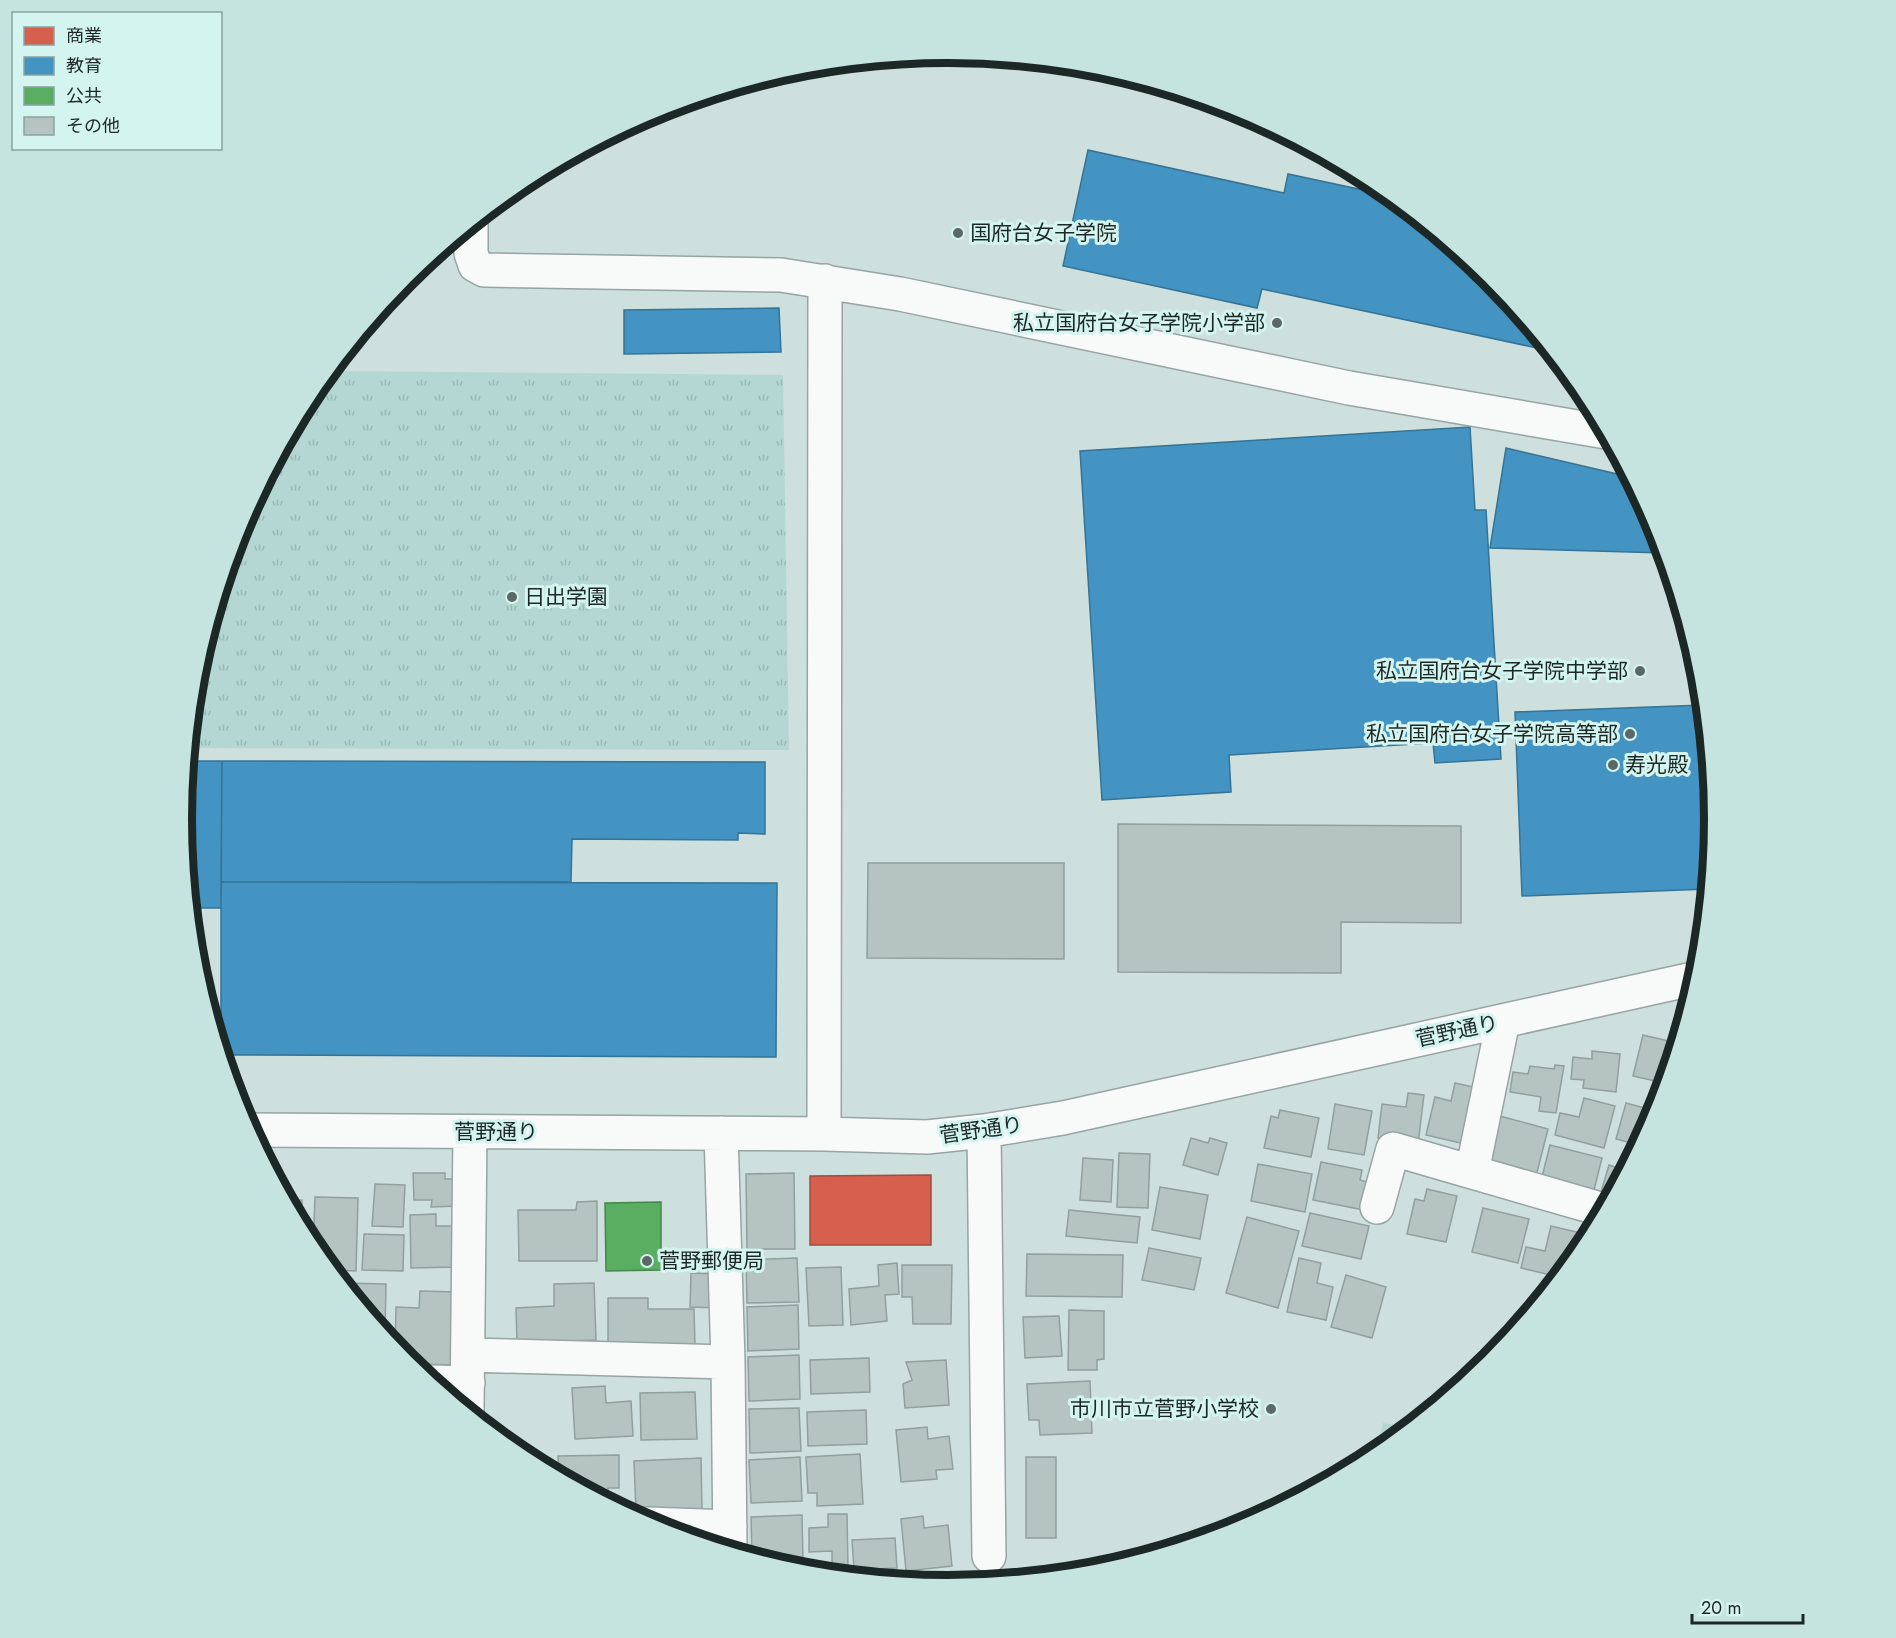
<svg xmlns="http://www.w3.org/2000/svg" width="1896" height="1638" font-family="Jost,'Noto Sans JP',sans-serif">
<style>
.grass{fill:url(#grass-tufts)}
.pitch{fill:#b4d7d3}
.shops{fill:#d6604d;stroke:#9e4f41;stroke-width:1.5}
.schools{fill:#4393c3;stroke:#377394;stroke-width:1.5}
.public{fill:#5aae61;stroke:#47864f;stroke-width:1.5}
.building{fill:#b5c3c1;stroke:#919f9d;stroke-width:1.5}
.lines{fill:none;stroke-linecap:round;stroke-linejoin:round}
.minor-casing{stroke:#96a4a2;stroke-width:36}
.minor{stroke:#f8fafa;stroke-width:33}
.poi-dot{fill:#5a6866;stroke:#d4f4f0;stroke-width:2}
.labels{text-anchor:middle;stroke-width:6;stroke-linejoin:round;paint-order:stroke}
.poi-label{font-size:21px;fill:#1c2826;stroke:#d4f4f0;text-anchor:start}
.street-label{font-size:21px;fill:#1c2826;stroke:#d4f4f0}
.rim{fill:none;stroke:#1c2826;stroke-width:8}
</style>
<defs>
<pattern id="grass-tufts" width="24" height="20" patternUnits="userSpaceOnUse" patternTransform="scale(1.5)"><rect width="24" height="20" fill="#b4d7d3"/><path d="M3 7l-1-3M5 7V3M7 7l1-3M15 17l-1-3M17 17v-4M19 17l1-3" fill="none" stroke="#9ab9b5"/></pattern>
</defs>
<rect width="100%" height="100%" fill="#cee0dd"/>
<path class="grass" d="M329,371L783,375L789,750L189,748L196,669L240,525L311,393Z"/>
<path class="pitch" d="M1383,1423L1408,1428L1376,1454Z"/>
<path class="shops" d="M931,1175V1245H810V1176Z"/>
<path class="schools" d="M1088,150L1284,193L1288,174L1391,196L1490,277L1551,351L1262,289L1257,308L1063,266Z
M779,308L781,352L624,354V310Z
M1470,427L1475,510H1486L1501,759L1435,763L1433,743L1229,755L1231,792L1102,800L1080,451Z
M1506,448L1630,477L1656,526L1664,553L1490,548Z
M1703,705L1714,819L1708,889L1522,896L1515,712Z
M187,761H222L221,908H190L182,819Z
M222,761L765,762V834L738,833V840L572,839L571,882H221Z
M221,882L777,883L776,1057L223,1055L221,1050Z"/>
<path class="public" d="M661,1202V1270L606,1271L605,1203Z"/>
<path class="building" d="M1118,824L1461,826V923L1341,922V973L1118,972Z
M868,863H1064V959L867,958Z
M1643,1035L1677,1043L1664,1083L1633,1076Z
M1592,1051L1620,1054L1616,1092L1583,1088L1584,1080L1571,1079L1573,1057L1592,1059Z
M1555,1065L1564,1066L1556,1113L1539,1111L1541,1097L1510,1092L1513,1072L1528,1074L1530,1066L1554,1069Z
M1455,1083L1478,1088L1465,1144L1426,1135L1435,1097L1451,1101Z
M1408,1093L1424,1095L1418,1144L1378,1138L1382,1104L1406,1107Z
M1584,1098L1615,1106L1604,1148L1555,1135L1560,1113L1579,1117Z
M1626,1103L1656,1111L1639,1145L1616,1139Z
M1335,1104L1372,1111L1364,1155L1328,1149Z
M1280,1110L1319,1118L1311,1157L1264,1148L1271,1116L1278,1118Z
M1496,1115L1548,1129L1535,1180L1505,1172L1507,1164L1485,1159Z
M1191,1138L1208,1143L1210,1138L1227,1143L1218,1175L1183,1165Z
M1550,1145L1602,1158L1593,1194L1541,1181Z
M1119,1153L1150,1154L1148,1208L1117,1207Z
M1083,1158L1113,1160L1111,1202L1080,1200Z
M1321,1162L1362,1170L1360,1180L1374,1184L1369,1211L1313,1200Z
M1258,1164L1312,1174L1305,1212L1251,1201Z
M1609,1165L1625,1170L1607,1205L1598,1202Z
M413,1173H445V1179H458V1206L431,1207L432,1200H414Z
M794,1173L795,1249H747L746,1174Z
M375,1184L405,1185L403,1227L372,1226Z
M1160,1187L1208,1195L1200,1239L1152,1230Z
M1427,1189L1457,1196L1446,1242L1407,1234L1415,1199L1424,1201Z
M315,1197L358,1198L356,1271L331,1270L313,1248Z
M287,1200H302V1228Z
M597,1201V1261H519L518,1210H576L577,1202Z
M1483,1208L1529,1219L1518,1263L1472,1252Z
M1069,1210L1140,1217L1137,1243L1066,1236Z
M1310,1213L1369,1226L1361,1259L1302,1246Z
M436,1214V1226H456V1267L411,1268L410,1215Z
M1247,1217L1299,1231L1278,1308L1226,1293Z
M1551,1226L1589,1235L1585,1245L1559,1277L1521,1268L1526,1247L1545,1251Z
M364,1234L404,1235L403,1271L362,1270Z
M1149,1248L1201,1258L1194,1290L1142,1280Z
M1027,1254L1123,1255L1122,1297L1026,1296Z
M797,1258L799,1302L747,1303L746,1260Z
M1299,1258L1321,1263L1317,1283L1333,1287L1326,1320L1287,1312Z
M897,1263L899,1294L885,1295L887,1321L851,1325L849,1289L879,1286L878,1265Z
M902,1265H952L951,1324H913L912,1297H902Z
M841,1267L843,1325L809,1326L806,1268Z
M691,1273L720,1274L718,1308L690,1307Z
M1346,1275L1386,1287L1372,1338L1331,1327Z
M342,1283L386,1284L385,1336Z
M594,1283L596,1340L517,1343L516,1308L554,1306V1284Z
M420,1291L457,1292L455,1365L419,1364L420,1356L401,1355L395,1347L396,1307L419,1308Z
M608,1298H648V1309H694L695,1348L608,1349Z
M798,1305L799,1349L748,1351L747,1307Z
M1069,1310L1104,1311V1359L1097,1360V1370H1068Z
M1059,1316L1062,1356L1025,1358L1023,1317Z
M799,1355L800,1399L749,1401L748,1357Z
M869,1358L870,1392L811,1394L810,1360Z
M946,1360L949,1405L905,1408L903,1384L912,1380L906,1362Z
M1090,1381L1092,1433L1040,1435L1039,1420H1029L1027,1384Z
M605,1386L606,1403L631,1401L633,1436L575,1439L572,1388Z
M695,1392L697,1439L641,1440L640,1393Z
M799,1408L801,1451L750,1453L749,1409Z
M866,1410L867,1444L808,1446L807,1412Z
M927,1427L928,1439L949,1436L953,1469L936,1470L937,1479L901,1482L896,1430Z
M860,1454L863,1504L817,1506V1493H808L806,1457Z
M619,1455V1488H608V1502L559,1476L558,1456Z
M800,1457L802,1501L751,1503L749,1460Z
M1026,1457H1056V1538H1026Z
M701,1458L702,1509L636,1511L634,1461Z
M828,1514H847L848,1567H832V1551L809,1552V1528L828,1527Z
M802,1515L803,1559L763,1560L752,1557L751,1517Z
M923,1516L924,1528L948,1525L952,1566L906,1571L901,1519Z
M895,1538L897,1568L854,1570L852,1540Z"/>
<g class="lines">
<g class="minor-casing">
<path id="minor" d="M471,224V253L475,265L484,270L781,275L900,294L1349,388L1606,432
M1503,1021L1472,1172L1604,1210
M250,1130L824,1134L927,1137L984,1131L1063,1118L1697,978
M984,1131L989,1556
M721,1133L728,1362L730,1550
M824,1134L825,281
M1377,1207L1393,1149L1472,1172
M468,1355L728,1362
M432,1382L468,1383
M467,1411L470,1132
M648,1524L730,1527"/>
</g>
<use href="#minor" class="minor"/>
</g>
<g class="poi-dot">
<circle cx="958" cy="233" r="6"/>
<circle cx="1277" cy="323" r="6"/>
<circle cx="512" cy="597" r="6"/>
<circle cx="1640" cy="671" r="6"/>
<circle cx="1630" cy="734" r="6"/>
<circle cx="1613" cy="765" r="6"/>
<circle cx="647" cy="1261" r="6"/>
<circle cx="1271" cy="1409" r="6"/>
</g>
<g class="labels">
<g class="poi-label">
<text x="970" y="240">国府台女子学院</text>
<text x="1265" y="330" text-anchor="end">私立国府台女子学院小学部</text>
<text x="524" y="604">日出学園</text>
<text x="1628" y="678" text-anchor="end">私立国府台女子学院中学部</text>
<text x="1618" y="741" text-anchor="end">私立国府台女子学院高等部</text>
<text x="1625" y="772">寿光殿</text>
<text x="659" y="1268">菅野郵便局</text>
<text x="1259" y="1416" text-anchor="end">市川市立菅野小学校</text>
</g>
<g class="street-label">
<text transform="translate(1457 1031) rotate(-12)" y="7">菅野通り</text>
<text transform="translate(981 1130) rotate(-8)" y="7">菅野通り</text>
<text x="496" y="1139">菅野通り</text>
</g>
</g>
<path d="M0 0H1896V1638H0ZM192 819a756 756 0 1 1 1512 0a756 756 0 1 1-1512 0Z" fill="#c5e4e0" fill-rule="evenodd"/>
<path class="rim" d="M192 819a756 756 0 1 1 1512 0a756 756 0 1 1-1512 0Z"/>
<rect x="12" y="12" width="210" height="138" fill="#d4f4f0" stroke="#8aa29f" stroke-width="1.5"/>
<rect x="24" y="27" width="30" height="18" fill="#d6604d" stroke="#8aa29f" stroke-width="1.5"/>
<text x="66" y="42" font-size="18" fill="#1c2826">商業</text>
<rect x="24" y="57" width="30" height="18" fill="#4393c3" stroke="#8aa29f" stroke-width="1.5"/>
<text x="66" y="72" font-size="18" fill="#1c2826">教育</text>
<rect x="24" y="87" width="30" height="18" fill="#5aae61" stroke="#8aa29f" stroke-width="1.5"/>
<text x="66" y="102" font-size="18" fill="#1c2826">公共</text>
<rect x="24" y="117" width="30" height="18" fill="#b5c3c1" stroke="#8aa29f" stroke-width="1.5"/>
<text x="66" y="132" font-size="18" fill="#1c2826">その他</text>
<path d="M1692 1614v9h111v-9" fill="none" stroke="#1c2826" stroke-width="3"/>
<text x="1701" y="1614" font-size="18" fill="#1c2826" stroke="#d4f4f0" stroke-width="4.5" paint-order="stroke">20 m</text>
</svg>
